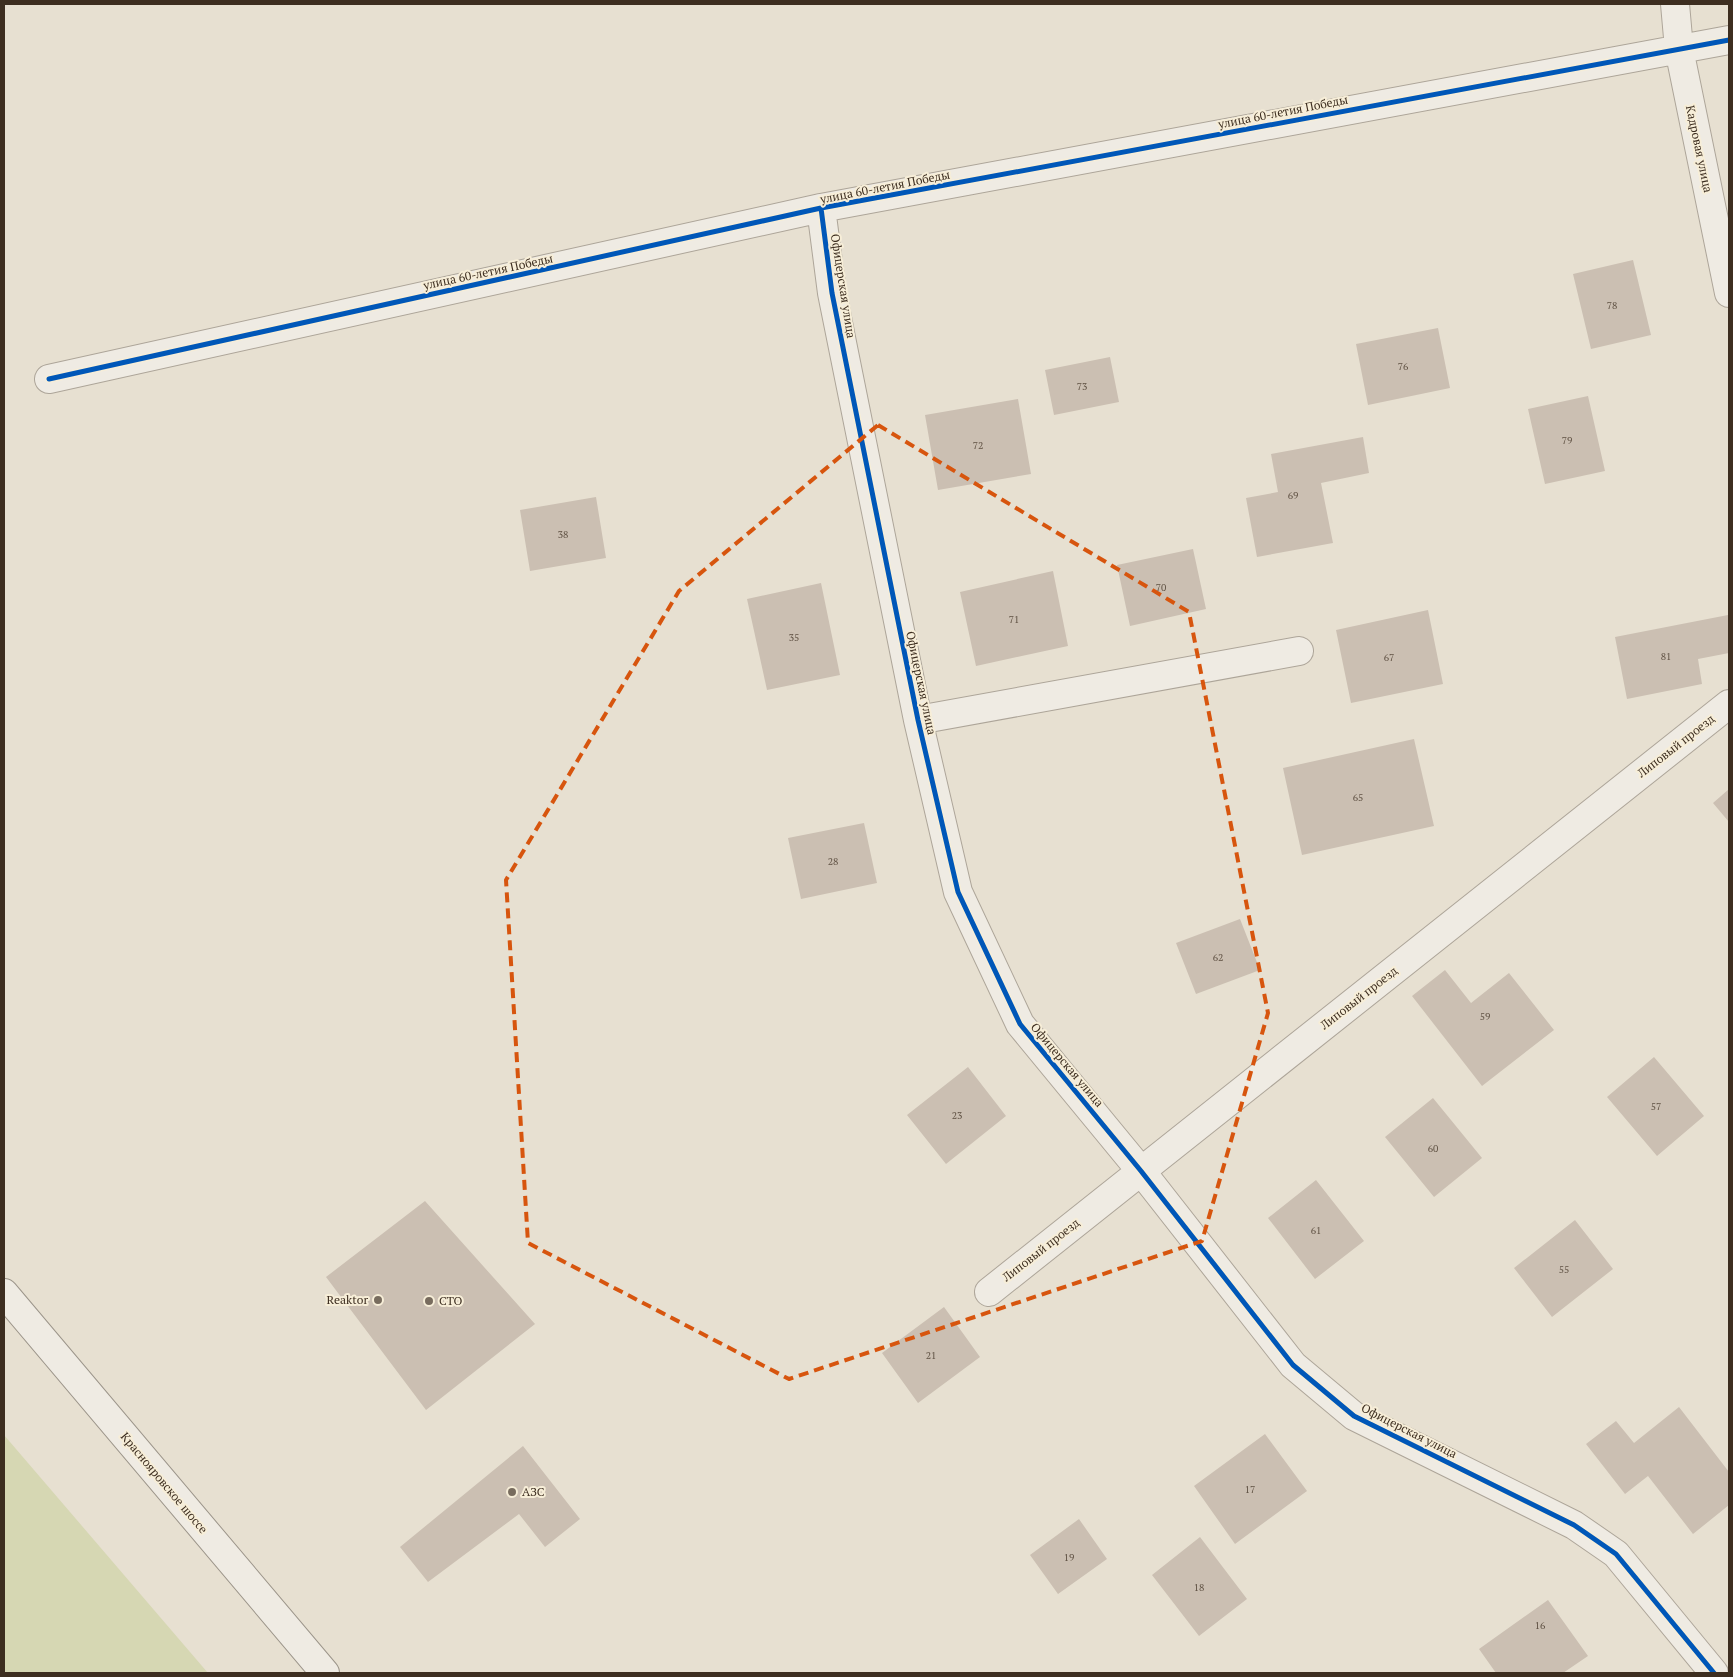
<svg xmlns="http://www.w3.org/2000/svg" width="1733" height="1677" font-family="'PT Serif',serif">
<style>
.green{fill:#d6d7b3}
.building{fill:#cbbfb2}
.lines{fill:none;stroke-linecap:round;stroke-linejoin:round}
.street-casing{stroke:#ada599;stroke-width:30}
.secondary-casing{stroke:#9c958a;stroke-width:30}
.street{stroke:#efebe3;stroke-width:28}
.secondary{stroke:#efebe3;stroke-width:28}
.cycleway-casing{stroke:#f7eed8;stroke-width:8}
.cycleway{stroke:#0057b8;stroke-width:5}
.marked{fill:none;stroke:#d7550e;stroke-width:4;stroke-dasharray:10 6;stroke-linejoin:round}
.poi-dot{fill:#786c5e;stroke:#f7eed8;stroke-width:2}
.labels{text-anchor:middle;stroke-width:4;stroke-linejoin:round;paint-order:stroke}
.number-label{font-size:10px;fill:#605244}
.street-label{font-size:12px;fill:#3d2e20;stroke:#f7eed8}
.poi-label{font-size:12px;fill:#3d2e20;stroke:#f7eed8;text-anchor:start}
</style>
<rect width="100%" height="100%" fill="#e7e0d1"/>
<path class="green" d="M4,1435L208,1673H4Z"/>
<path class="building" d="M1633,260L1651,335L1591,349L1573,274Z
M1438,328L1450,388L1368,405L1356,344Z
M1110,357L1119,402L1054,415L1045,370Z
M1588,396L1605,471L1545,484L1528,409Z
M1018,399L1031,474L938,490L925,415Z
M1363,437L1369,473L1321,483L1333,543L1257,557L1246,498L1278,492L1271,454Z
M596,497L606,558L530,571L520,510Z
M1193,549L1206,609L1130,626L1117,565Z
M1053,571L1068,646L976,666L960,592Z
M821,583L840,675L767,690L747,599Z
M1428,610L1443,684L1351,703L1336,630Z
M1728,615L1729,653L1698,659L1702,684L1627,699L1615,637Z
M1414,739L1434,826L1302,855L1283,768Z
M1729,789V822L1713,803Z
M864,823L877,883L801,899L788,838Z
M1240,919L1260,970L1196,994L1176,943Z
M1445,970L1471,1003L1509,973L1554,1030L1482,1086L1412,996Z
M1654,1057L1704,1116L1657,1156L1607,1097Z
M968,1067L1006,1116L946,1164L907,1115Z
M1433,1098L1482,1158L1434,1197L1385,1137Z
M1316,1180L1364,1241L1315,1279L1268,1218Z
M425,1201L535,1324L426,1410L326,1277Z
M1575,1220L1613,1269L1552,1317L1514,1268Z
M944,1307L980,1357L918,1403L882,1353Z
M1679,1407L1729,1472V1505L1693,1534L1648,1476L1625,1494L1586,1444L1616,1421L1634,1443Z
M1265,1434L1307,1491L1235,1544L1194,1486Z
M523,1446L580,1519L545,1547L519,1514L428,1582L400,1547Z
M1079,1519L1107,1559L1058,1594L1030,1555Z
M1200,1537L1247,1599L1199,1636L1152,1575Z
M1548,1600L1588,1656L1563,1673H1496L1479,1649Z"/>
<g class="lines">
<g class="street-casing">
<path id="street" d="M1675,4L1679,49L1729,293
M821,208L832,293L918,720L958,892L1020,1024L1141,1171L1293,1365L1354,1416L1574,1525L1616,1554L1714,1673
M49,379L821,208L1729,40
M918,720L1299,651
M989,1292L1729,704"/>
</g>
<g class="secondary-casing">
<path id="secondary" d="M4,1293L325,1673"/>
</g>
<use href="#street" class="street"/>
<use href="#secondary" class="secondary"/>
<g class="cycleway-casing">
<path id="cycleway" d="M821,208L832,293L918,720L958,892L1020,1024L1141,1171L1293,1365L1354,1416L1574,1525L1616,1554L1714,1673
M49,379L821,208L1729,40"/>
</g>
<use href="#cycleway" class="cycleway"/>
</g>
<path class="marked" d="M878,425L1189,612L1268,1013L1202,1241L789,1379L528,1243L506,880L679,591Z"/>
<g class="poi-dot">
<circle cx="378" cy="1300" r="5"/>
<circle cx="429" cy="1301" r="5"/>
<circle cx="512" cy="1492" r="5"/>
</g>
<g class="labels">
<g class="number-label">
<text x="1612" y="309">78</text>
<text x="1403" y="370">76</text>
<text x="1082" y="390">73</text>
<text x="1567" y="444">79</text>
<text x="978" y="449">72</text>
<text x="1293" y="499">69</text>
<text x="563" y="538">38</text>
<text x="1161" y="591">70</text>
<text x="1014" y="623">71</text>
<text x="794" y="641">35</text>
<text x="1666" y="660">81</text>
<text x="1389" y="661">67</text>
<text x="1358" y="801">65</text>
<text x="833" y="865">28</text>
<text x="1218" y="961">62</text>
<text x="1485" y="1020">59</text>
<text x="1656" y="1110">57</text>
<text x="957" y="1119">23</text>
<text x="1433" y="1152">60</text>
<text x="1316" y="1234">61</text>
<text x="1564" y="1273">55</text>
<text x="931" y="1359">21</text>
<text x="1250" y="1493">17</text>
<text x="1069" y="1561">19</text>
<text x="1199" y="1591">18</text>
<text x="1540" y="1629">16</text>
</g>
<g class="street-label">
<text transform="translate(1283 112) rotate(-11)" y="4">улица 60-летия Победы</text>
<text transform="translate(1699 149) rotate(78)" y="4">Кадровая улица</text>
<text transform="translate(885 187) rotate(-11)" y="4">улица 60-летия Победы</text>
<text transform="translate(488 272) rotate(-12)" y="4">улица 60-летия Победы</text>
<text transform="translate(843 286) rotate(81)" y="4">Офицерская улица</text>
<text transform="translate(921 683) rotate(78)" y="4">Офицерская улица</text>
<text transform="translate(1676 746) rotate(-38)" y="4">Липовый проезд</text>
<text transform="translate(1359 998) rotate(-38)" y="4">Липовый проезд</text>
<text transform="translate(1067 1065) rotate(50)" y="4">Офицерская улица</text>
<text transform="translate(1041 1250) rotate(-38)" y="4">Липовый проезд</text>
<text transform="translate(1409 1431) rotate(27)" y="4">Офицерская улица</text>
<text transform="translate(164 1483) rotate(50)" y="4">Краснояровское шоссе</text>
</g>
<g class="poi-label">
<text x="368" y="1304" text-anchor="end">Reaktor</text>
<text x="439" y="1305">СТО</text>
<text x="522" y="1496">АЗС</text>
</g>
</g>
<rect width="1733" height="1677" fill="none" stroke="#3d2e20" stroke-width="10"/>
</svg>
